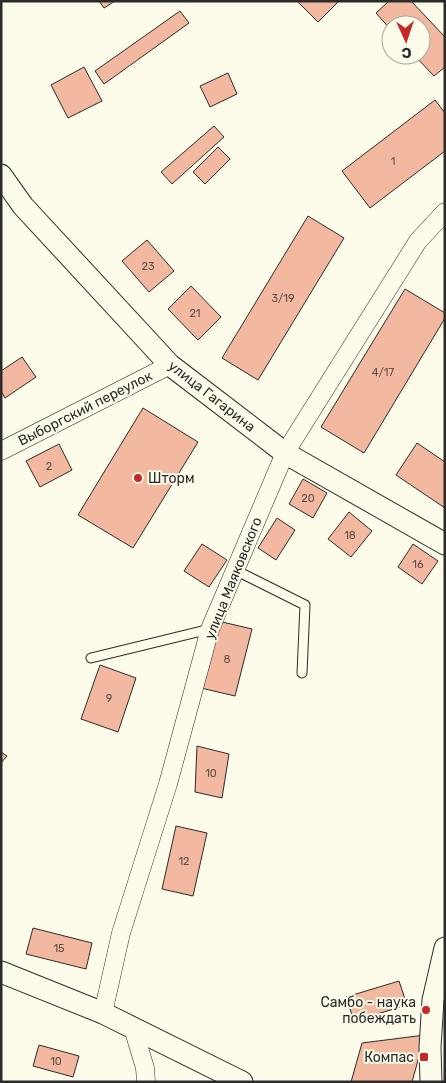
<svg xmlns="http://www.w3.org/2000/svg" width="446" height="1083" font-family="Rubik,sans-serif">
<style>
.building{fill:#f2b8a0;stroke:#2b2b2b}
.lines{fill:none;stroke-linecap:round;stroke-linejoin:round}
.service-casing{stroke:#2b2b2b;stroke-width:11}
.minor-casing{stroke:#2b2b2b;stroke-width:19}
.tertiary-casing{stroke:#2b2b2b;stroke-width:23}
.service{stroke:#fdfbea;stroke-width:9}
.minor{stroke:#fdfbea;stroke-width:18}
.tertiary{stroke:#fdfbea;stroke-width:21}
.poi-dot{fill:#c62828;stroke:#fdfbea;stroke-width:2}
.labels{text-anchor:middle;stroke-width:4;stroke-linejoin:round;paint-order:stroke}
.number-label{font-size:11px;fill:#5d4e48}
.street-label{font-size:14px;fill:#2b2b2b;stroke:#fdfbea}
.poi-label{font-size:14px;fill:#2b2b2b;stroke:#fdfbea;text-anchor:end}
</style>
<rect width="100%" height="100%" fill="#fdfbea"/>
<path class="building" d="M99,1H115L104,8Z
M297,1H339L318,22Z
M389,1H411L445,37V67L434,76L414,55H421V25H391V30L376,13Z
M180,11L189,23L104,84L95,71Z
M84,67L102,101L68,118L51,85Z
M228,73L237,94L210,107L200,86Z
M435,100L445,113V151L370,208L342,171Z
M214,126L224,137L172,184L161,172Z
M218,147L230,159L205,184L193,172Z
M308,216L344,238L258,380L222,358Z
M147,240L174,271L149,292L122,261Z
M191,286L221,317L198,340L168,309Z
M405,289L445,313V318L364,453L321,427Z
M22,357L36,377L5,398L1,391V371Z
M143,408L198,442L133,548L78,515Z
M417,443L445,462V508L396,475Z
M59,444L72,470L40,487L26,461Z
M303,479L327,493L313,518L289,504Z
M349,512L372,531L351,557L328,539Z
M277,518L295,530L276,560L258,548Z
M202,544L227,560L209,587L184,571Z
M413,544L438,561L422,584L398,567Z
M218,621L252,629L235,696L201,688Z
M100,665L136,678L118,732L81,719Z
M197,746L229,754L222,798L195,792Z
M1,752L7,756L1,763Z
M176,826L207,833L193,896L162,889Z
M33,928L92,943L86,969L26,954Z
M399,981L407,1005L354,1021L346,997Z
M425,1035L412,1082H351L362,1043Z
M39,1045L79,1056L73,1077L33,1066Z"/>
<g class="lines">
<g class="service-casing">
<path id="service" d="M235,570L305,605L302,673
M91,658L210,629"/>
</g>
<g class="minor-casing">
<path id="minor" d="M1,451L170,365
M103,1013L121,933L168,784L210,629L285,453L418,241L445,212
M133,1028L145,1068L146,1082"/>
</g>
<g class="tertiary-casing">
<path id="tertiary" d="M1,175L23,206L170,365L285,453L445,544
M1,972L103,1013L242,1082
M431,1082L430,1047L433,1000L445,948"/>
</g>
<use href="#service" class="service"/>
<use href="#minor" class="minor"/>
<use href="#tertiary" class="tertiary"/>
</g>
<g class="poi-dot">
<circle cx="138" cy="478" r="5"/>
<circle cx="426" cy="1010" r="5"/>
<rect x="419" y="1052" width="10" height="10" rx="2.5"/>
</g>
<g class="labels">
<g class="number-label">
<text x="393" y="165">1</text>
<text x="148" y="270">23</text>
<text x="283" y="302">3/19</text>
<text x="195" y="317">21</text>
<text x="383" y="376">4/17</text>
<text x="49" y="470">2</text>
<text x="308" y="502">20</text>
<text x="350" y="539">18</text>
<text x="418" y="568">16</text>
<text x="227" y="663">8</text>
<text x="109" y="702">9</text>
<text x="211" y="777">10</text>
<text x="184" y="865">12</text>
<text x="59" y="952">15</text>
<text x="56" y="1065">10</text>
</g>
<g class="street-label">
<text transform="translate(212 396) rotate(38)" y="5">улица Гагарина</text>
<text transform="translate(85 408) rotate(-27)" y="5">Выборгский переулок</text>
<text transform="translate(233 578) rotate(-68)" y="5">улица Маяковского</text>
</g>
<g class="poi-label">
<text x="148" y="483" text-anchor="start">Шторм</text>
<text x="416" y="1007">Самбо - наука<tspan x="416" dy="16">побеждать</tspan></text>
<text x="414" y="1062">Компас</text>
</g>
</g>
<rect width="446" height="1083" fill="none" stroke="#2b2b2b" stroke-width="5"/>
<g transform="translate(406 40) rotate(177)"><circle r="24" fill="#fdfbea" stroke="#a9a89e"/>
<path d="M0-4L9 19L0 12L-9 19Z" fill="#c62828"/>
<text y="-8" font-size="14" font-weight="bold" text-anchor="middle" fill="#2b2b2b">С</text>
</g>
</svg>
